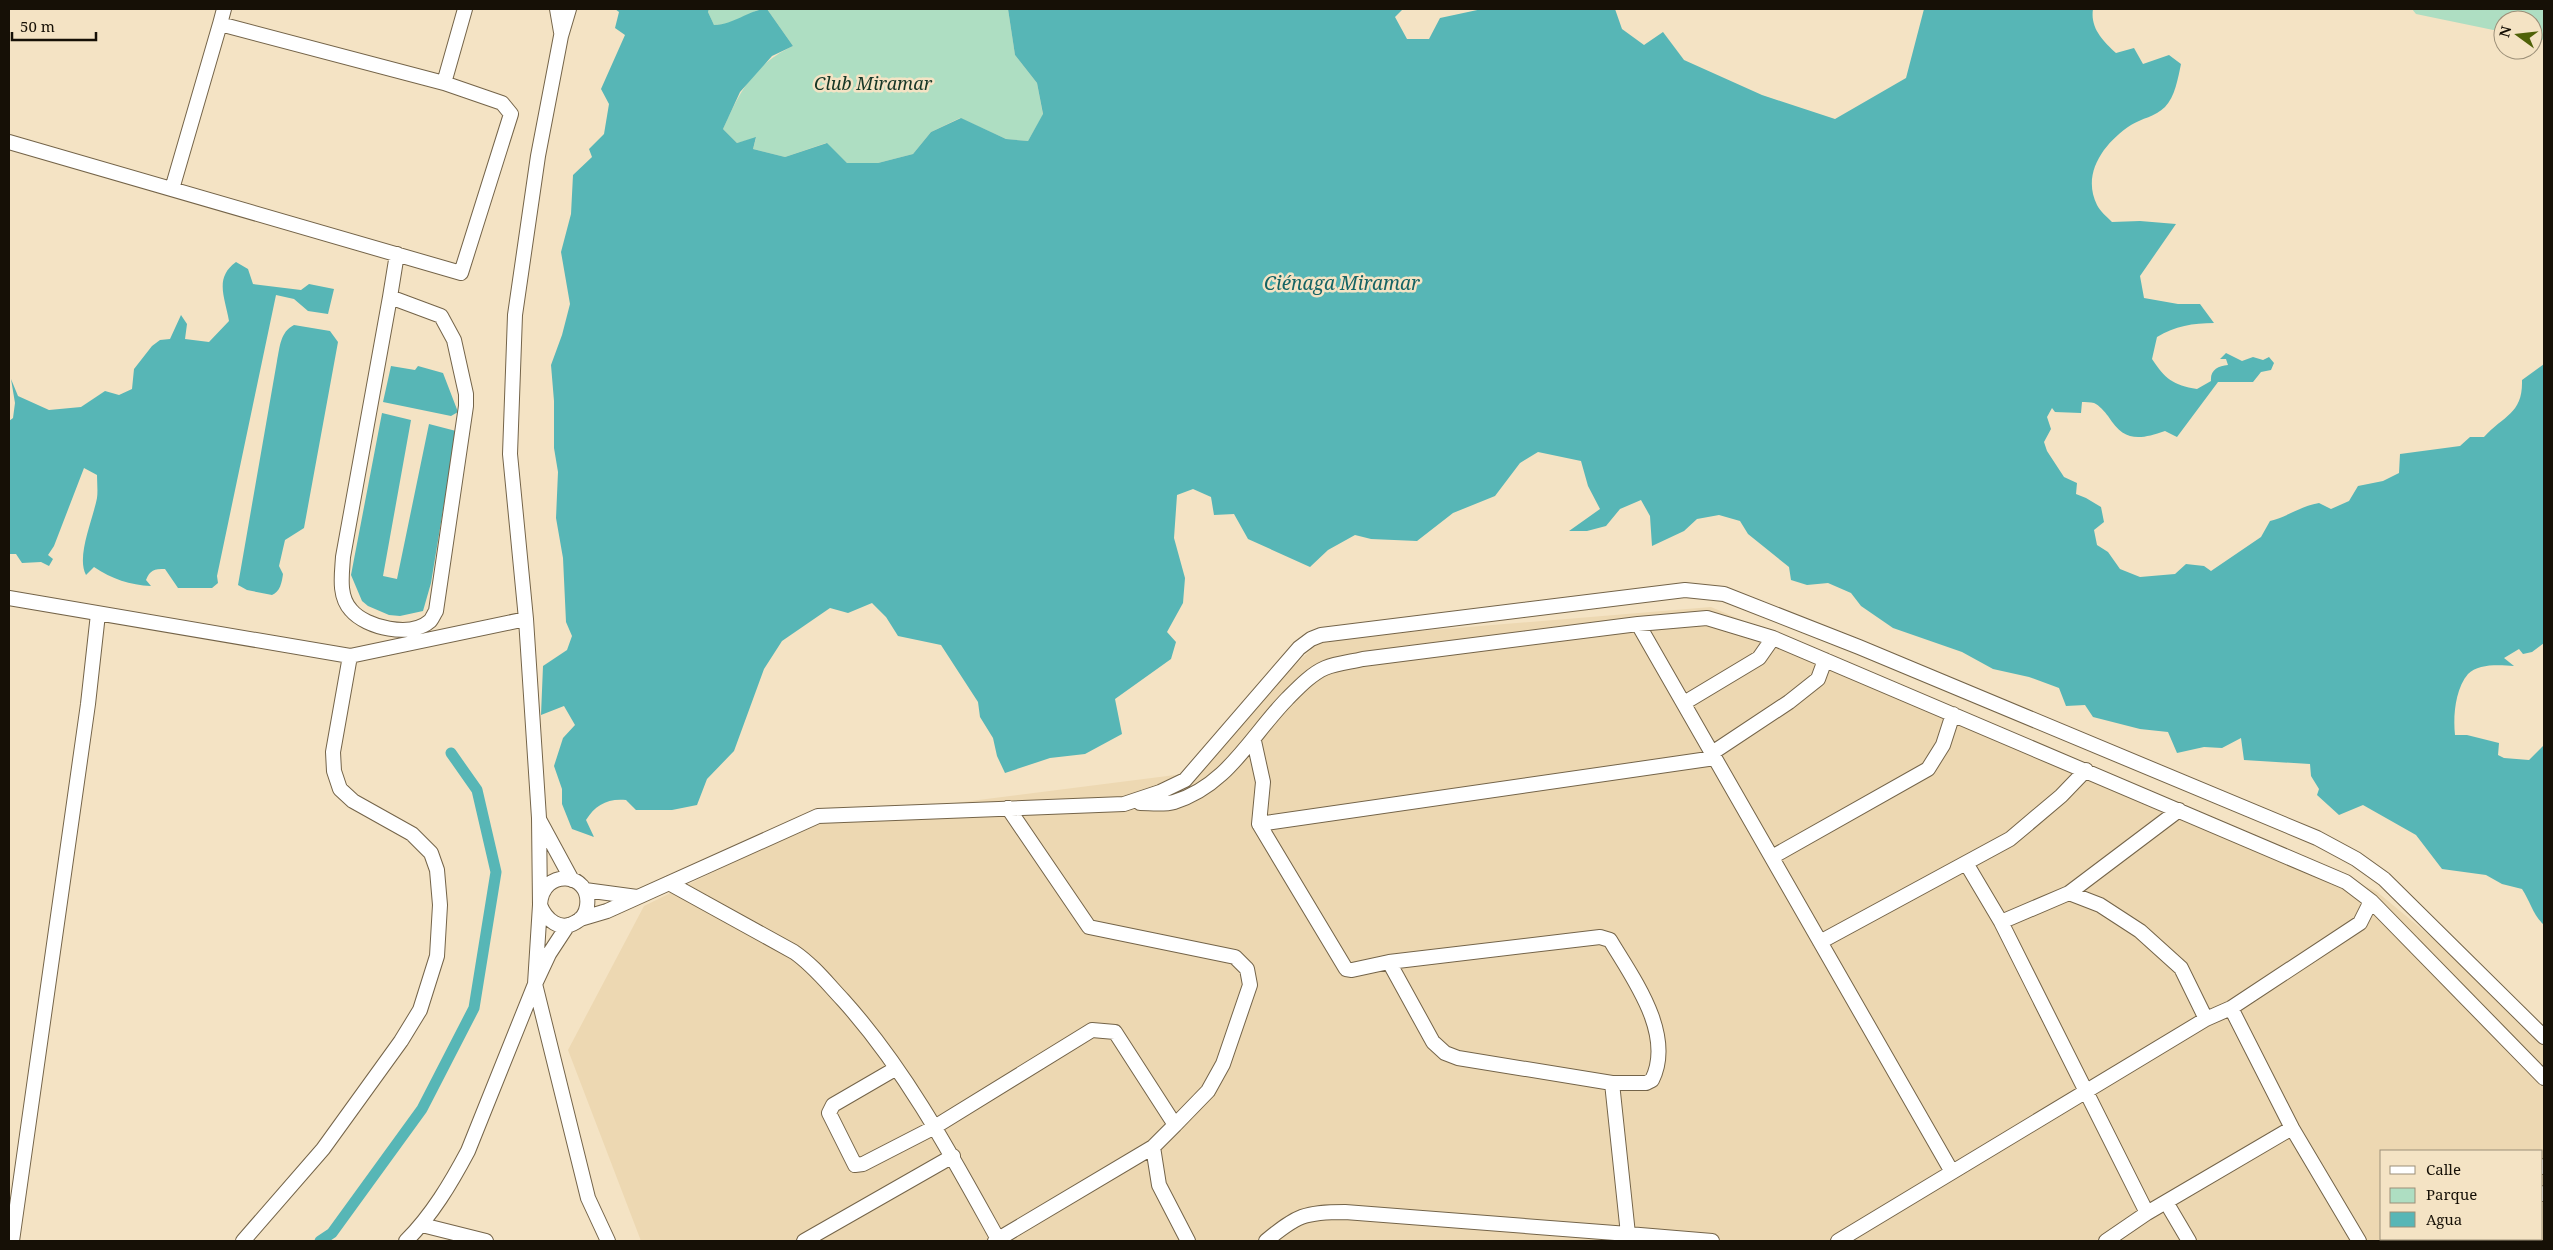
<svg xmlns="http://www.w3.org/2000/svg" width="2553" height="1250" font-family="'Noto Serif',serif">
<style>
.built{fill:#edd8b2;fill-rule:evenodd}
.green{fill:#aedec2}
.water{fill:#57b6b6}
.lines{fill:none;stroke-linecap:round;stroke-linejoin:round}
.canal{stroke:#57b6b6;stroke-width:11}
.minor-casing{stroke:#746449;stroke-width:16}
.minor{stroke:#fff;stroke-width:14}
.labels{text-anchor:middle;stroke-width:5;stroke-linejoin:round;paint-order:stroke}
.park-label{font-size:18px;font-style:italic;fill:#163626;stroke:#f4e3c4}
.water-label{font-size:19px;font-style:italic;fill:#146364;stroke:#f4e3c4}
</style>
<rect width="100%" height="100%" fill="#f4e3c4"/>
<path class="built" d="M1711,607L2376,891L2544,1031V1241H641L568,1050L644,906L820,820L1183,774L1322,639ZM2382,1151H2542V1239H2382Z"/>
<path class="green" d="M709,9H760L728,24L714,25L708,12Z
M767,9H1008L1015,55L1037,83L1043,115L1028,141L1006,139L960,118L931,132L913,154L878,163H847L826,143L785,157L753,149L756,138L737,143L723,129C740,91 753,65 793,46Z
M2412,9H2544V40L2533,38V20H2503V32L2416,14Z"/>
<path class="water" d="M615,9H709L708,12L714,25C736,24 749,9 767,9L793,46L772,56L740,92L723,129L737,143L756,137L753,149L785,157L827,143L847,163H878L913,154L931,132L961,118L1006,139L1028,141L1043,114L1037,83L1015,55L1008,9H1403L1395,17L1407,39H1429L1440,18L1482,9H1615L1622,29L1644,45L1663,32L1684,60L1762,95L1835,119L1906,78L1924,9H2093C2090,28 2103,41 2116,53L2134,48L2143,64L2169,55L2181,64C2178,78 2175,97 2165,107C2155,117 2142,118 2131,125C2105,142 2081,173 2097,205C2100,211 2107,217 2112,222L2140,221L2176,224L2140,276L2144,298L2178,304H2200L2214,323C2193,323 2175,326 2157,337L2152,359C2165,379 2173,385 2197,389L2211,381C2210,370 2218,366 2228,365L2226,359H2220L2226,353L2242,361L2253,357L2263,360L2269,357L2274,363L2271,370L2261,372L2253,382H2218L2177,437L2165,431C2139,440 2124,442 2108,416C2105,412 2099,405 2094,403C2091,402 2085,402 2082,402L2081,413L2055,412L2052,408L2047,417L2051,429L2044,442L2047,451L2064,477L2077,483L2076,494L2086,498L2101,507L2104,522L2094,530L2097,545L2108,552L2120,569L2140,577L2175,574L2186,564L2204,566L2211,571L2261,537L2270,521C2287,517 2301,506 2319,503L2331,509L2349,501L2358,486L2383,481L2399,473L2400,454L2460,446L2470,437H2484C2504,415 2523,414 2522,380L2544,364V643L2532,652L2523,654L2519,649L2504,658L2514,666C2501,665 2478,663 2468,674C2455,689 2453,717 2455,735H2467L2499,743L2498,755L2504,758L2529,760L2544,745V925C2533,915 2530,901 2522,889L2502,884L2486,875L2442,869L2416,835L2363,805L2339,815L2317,795L2319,789L2311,776L2310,764L2244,760L2241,738L2222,748L2204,747L2177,753L2168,732L2140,729L2093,717L2085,705L2066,706L2059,688L2029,677L1993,669L1962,652L1893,628L1861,606L1851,593L1828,583L1807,585L1791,580L1789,567L1748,534L1740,521L1719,515L1697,519L1684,531L1652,546L1650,516L1641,500L1620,509L1606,526L1587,531H1569L1600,509L1588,486L1581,461L1538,452L1520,463L1495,496L1453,513L1417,541L1371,539L1355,535L1328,550L1310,567L1248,539L1234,514L1214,515L1211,497L1193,489L1177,495L1174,538L1185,578L1183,603L1167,632L1176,642L1171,659L1115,699L1122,734L1085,754L1050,758L1005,773L997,756L993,738L980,717L978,702L941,645L898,636L886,617L872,603L848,613L830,608L782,641L764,669L734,751L707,779L697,805L672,810H636L626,800C608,798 595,805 586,820L594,837L572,829L562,804V789L554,766L563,738L575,725L564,706L541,715L543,666L567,650L572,636L566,622L563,558L556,518L558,472L554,448V401L551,365L562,335L570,304L561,252L571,214L573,175L592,157L589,149L604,134L609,104L601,89L625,35L615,28L619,12Z
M236,262L248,269L253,284L301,290L309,284L334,289L328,314L308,311L294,299L276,295L217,576L218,583L212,588H178L165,569C154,569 150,570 146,580L151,586C130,585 112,579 94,567L86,575C76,557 93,519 97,498C98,491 97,483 97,475L84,468L54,546L48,555L53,559L49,566L41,562L22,563L16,554H9V421L13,418L15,403L11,379L18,396L49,410L81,407L105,391L119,395L132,389L134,369L152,346L160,340L170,339L181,315L187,324L185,339L209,342L229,321C225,297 214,278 236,262Z
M294,325L330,331L338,342L304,528L285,540L279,566L283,574C282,582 280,592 272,595L247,590L238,585L277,361C280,347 280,332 294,325Z
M391,366L415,370L418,366L443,373L458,412L451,416L383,402Z
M382,413L411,420L383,576L397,579L429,424L456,431L431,583L423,611L400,616L389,615L368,606L362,601L351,575Z"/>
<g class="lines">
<path class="canal" d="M320,1241L332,1233L422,1109L474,1008L496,872L477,790L451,753"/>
<g class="minor-casing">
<path id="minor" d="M224,9L220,24L444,83
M557,9L561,32
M569,9L561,36L538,156L515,315L510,454L526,619L539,818L540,905C546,920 560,932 576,922C582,919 586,913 587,906C592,872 542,867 540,905L535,984L588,1198L608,1241
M9,142L461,273L511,114L502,103L444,83L465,9
M172,189L220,24
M390,297L441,316L454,340L466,394V406L436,611C434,614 432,619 430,621C411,638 366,628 351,610C338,596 342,574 343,557L390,297L397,254
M9,598L350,656
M1638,624L1952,1172
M1684,703L1759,658L1773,638
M1254,741L1263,782L1259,824L1346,969L1352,970L1389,962L1600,937L1610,940C1632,977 1675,1034 1652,1080L1646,1083H1612L1628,1234L1712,1241
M1712,753L1789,702L1818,679L1825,660
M1140,803C1150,803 1164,805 1174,802C1227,786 1251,736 1287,699C1298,688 1311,674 1325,668C1337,663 1351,662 1363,659L1638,624L1707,618L1773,638L2346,882L2371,901L2544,1078
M1008,808L1089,927L1235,957L1247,969L1250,985L1223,1064L1208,1091L1175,1125
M540,821L572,880
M1259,824L1715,758
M1772,857L1928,769L1943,745L1953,714
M1966,863L2001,922L2147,1213
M669,883L794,952C813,965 827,983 843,1000C907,1071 953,1158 999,1241
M585,890L637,897
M2069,893L2179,810
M580,919L607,911L818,816L1124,804L1160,792L1185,780L1299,648L1311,639L1321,635L1685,590L1724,594L1859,647L2317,838L2356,859L2384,879L2544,1037
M2001,922L2069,893L2100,905L2140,931L2181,968L2206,1019
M1820,942L2010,839L2061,796L2086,770
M1389,962L1433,1042L1445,1053L1458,1058L1612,1083
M2231,1008L2292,1128L2359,1241
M895,1069L833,1105L829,1113L855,1165L863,1164L933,1128L1092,1030L1115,1032L1175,1125L1153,1147L995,1241
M1153,1147L1159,1185L1188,1241
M2542,1167L2544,1166
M2542,1194L2544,1193
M2166,1202L2189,1241
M422,1225L486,1241
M12,1241L88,704L98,614
M243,1241L323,1149L401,1041L420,1010L437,956L440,905L437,870L431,853L412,834L353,801L340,789L334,771L333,752L350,656L526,619
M406,1241C432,1215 451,1183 468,1151L535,984L549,954L568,925
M804,1241L953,1156
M1266,1241C1297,1215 1305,1212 1345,1212L1628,1234
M1838,1241L2206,1019L2231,1008L2360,923L2371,901
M2106,1241L2147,1213L2292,1128
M2414,1241L2419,1239
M2500,1241L2501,1239"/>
</g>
<use href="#minor" class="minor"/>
</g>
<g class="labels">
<g class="park-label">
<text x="873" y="90">Club Miramar</text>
</g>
<g class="water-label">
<text x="1342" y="290">Ciénaga Miramar</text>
</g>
</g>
<rect width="2553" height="1250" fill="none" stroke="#161006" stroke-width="20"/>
<rect x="2380" y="1150" width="162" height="90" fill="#f4e3c4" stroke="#9b8f78"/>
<rect x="2390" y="1166" width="25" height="8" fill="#ffffff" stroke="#9b8f78"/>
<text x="2426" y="1175" font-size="15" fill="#161006">Calle</text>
<rect x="2390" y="1188" width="25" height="15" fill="#aedec2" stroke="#9b8f78"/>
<text x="2426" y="1200" font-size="15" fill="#161006">Parque</text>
<rect x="2390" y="1212" width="25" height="15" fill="#57b6b6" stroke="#9b8f78"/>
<text x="2426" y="1225" font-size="15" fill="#161006">Agua</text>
<g transform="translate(2518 35) rotate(285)"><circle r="24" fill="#f4e3c4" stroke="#9b8f78"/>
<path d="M0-4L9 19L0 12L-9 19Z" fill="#4f6108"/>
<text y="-8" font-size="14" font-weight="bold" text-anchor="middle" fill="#161006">N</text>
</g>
<path d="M12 32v8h84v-8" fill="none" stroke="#161006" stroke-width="2.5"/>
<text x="20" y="32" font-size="15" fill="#161006" stroke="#f4e3c4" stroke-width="4" paint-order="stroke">50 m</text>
</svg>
